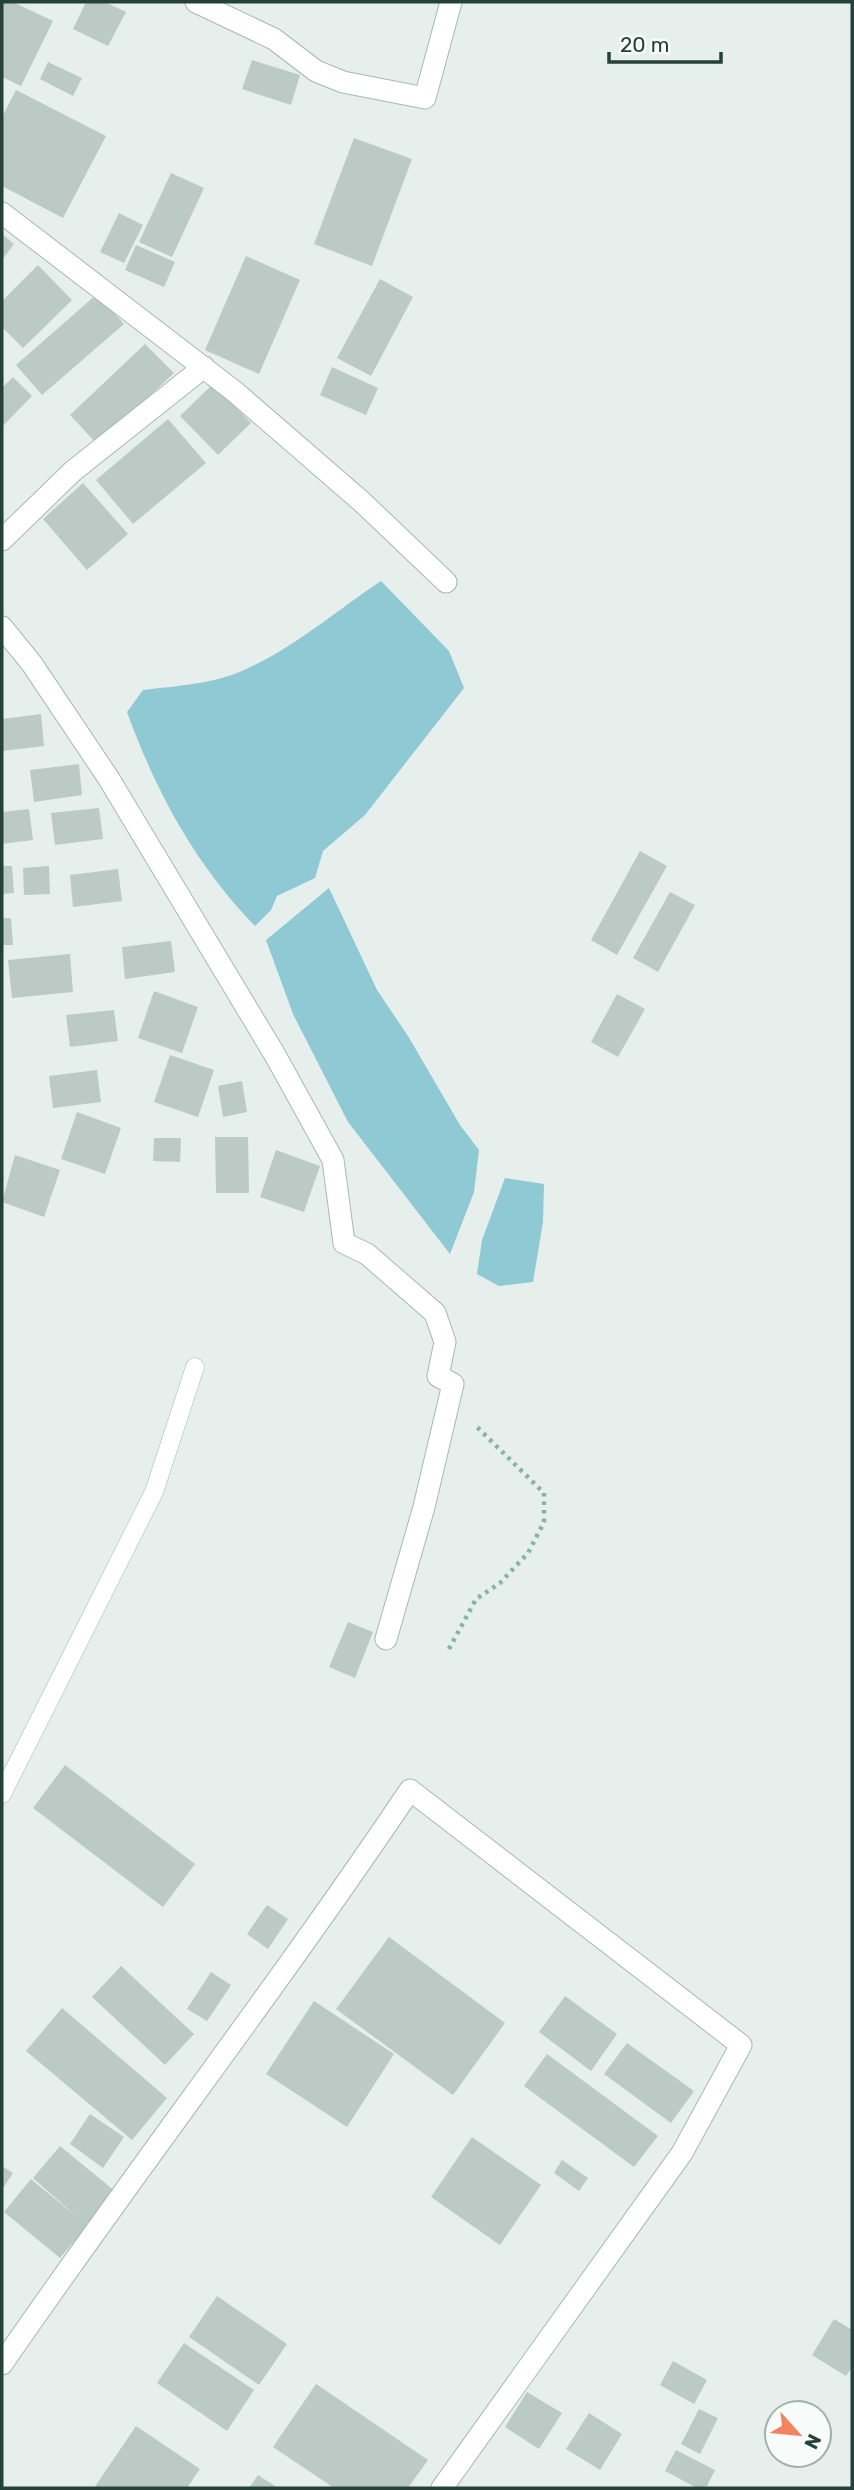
<svg xmlns="http://www.w3.org/2000/svg" width="854" height="2490" font-family="Rubik,sans-serif">
<style>
.water{fill:#8ec9d4}
.building{fill:#bbcac4}
.lines{fill:none;stroke-linecap:round;stroke-linejoin:round}
.lane-casing{stroke:#a8b8b2;stroke-width:19}
.street-casing{stroke:#a8b8b2;stroke-width:23}
.path{stroke:#86b3a5;stroke-width:4.5;stroke-dasharray:3.5 5;stroke-linecap:butt}
.lane{stroke:#fff;stroke-width:18}
.street{stroke:#fff;stroke-width:21}
</style>
<rect width="100%" height="100%" fill="#e6efeb"/>
<path class="water" d="M381,581L449,651L464,688L365,815L323,851L315,878L277,896L271,910L255,926C195,864 156,792 127,712L143,690C175,686 214,684 244,670C294,648 336,611 381,581Z
M329,888L377,990L408,1036L460,1125L479,1150L474,1192L450,1254L348,1122L293,1014L266,940Z
M505,1178L544,1184L543,1222L533,1282L499,1286L477,1274L482,1240Z"/>
<path class="building" d="M2,2H13L53,21L21,86L2,77Z
M86,2H105L126,12L108,46L73,29Z
M252,60L300,75L291,105L242,89Z
M48,62L82,78L73,96L40,79Z
M16,90L106,136L63,218L2,186V117Z
M354,138L412,159L372,266L314,244Z
M171,173L204,188L172,257L139,242Z
M119,213L143,225L124,263L100,252Z
M2,234L14,244L2,260Z
M136,245L175,262L164,287L125,270Z
M246,256L300,280L259,374L205,350Z
M38,265L72,300L23,348L2,327V301Z
M380,279L413,297L371,376L337,358Z
M97,294L124,324L42,395L16,365Z
M145,344L174,373L98,445L70,415Z
M332,367L378,388L366,415L320,395Z
M13,377L32,396L2,427V388Z
M213,384L251,423L218,455L180,416Z
M168,419L206,463L133,524L96,480Z
M83,483L128,534L87,570L43,519Z
M41,714L44,746L2,751V719Z
M79,764L82,795L34,802L30,770Z
M99,808L103,839L55,845L51,813Z
M29,809L33,840L2,844V812Z
M640,851L667,866L617,955L591,940Z
M2,866H12L14,893L2,894Z
M49,866L50,894L24,895L23,868Z
M118,869L122,901L73,907L70,875Z
M670,892L695,905L658,972L633,958Z
M2,918H11L13,945H2Z
M171,941L175,972L125,979L122,947Z
M70,954L73,992L12,998L8,960Z
M154,991L198,1007L182,1053L138,1038Z
M617,994L645,1009L618,1057L591,1042Z
M114,1010L118,1041L70,1047L66,1015Z
M170,1055L214,1070L198,1117L154,1102Z
M97,1070L101,1102L53,1108L49,1076Z
M242,1081L247,1112L223,1117L218,1086Z
M77,1112L121,1128L105,1174L61,1159Z
M215,1137H248L249,1193H216Z
M154,1138H181L180,1162L153,1161Z
M276,1150L320,1166L304,1212L260,1197Z
M15,1155L60,1170L44,1217L2,1202Z
M348,1622L373,1632L355,1678L329,1667Z
M65,1765L195,1864L163,1907L33,1808Z
M267,1905L288,1919L268,1949L247,1934Z
M389,1937L505,2023L453,2095L336,2009Z
M121,1966L194,2034L165,2065L92,1997Z
M211,1972L231,1985L207,2021L187,2009Z
M565,1996L617,2034L591,2071L539,2032Z
M314,2001L394,2054L347,2127L266,2074Z
M62,2008L167,2098L132,2140L26,2051Z
M627,2043L694,2091L671,2123L604,2074Z
M547,2054L658,2136L634,2167L524,2086Z
M90,2114L124,2137L103,2168L70,2144Z
M472,2137L541,2185L500,2245L431,2197Z
M60,2146L116,2192L60,2258L4,2212L31,2179L78,2218L33,2178Z
M562,2160L588,2178L579,2191L554,2173Z
M2,2166L13,2173L2,2190Z
M217,2296L287,2344L259,2385L189,2337Z
M834,2319L852,2330V2367L846,2376L812,2355Z
M184,2343L254,2390L227,2431L157,2383Z
M673,2361L707,2380L694,2404L660,2385Z
M316,2384L428,2460L408,2488H334L273,2447Z
M527,2392L562,2413L539,2449L505,2427Z
M699,2409L718,2418L700,2454L681,2444Z
M589,2413L622,2434L600,2470L566,2449Z
M136,2426L200,2469L187,2488H94Z
M676,2450L715,2470L706,2488H697L665,2471Z
M258,2475L278,2488H249Z"/>
<g class="lines">
<g class="lane-casing">
<path id="lane" d="M2,1794L154,1492L195,1367"/>
</g>
<g class="street-casing">
<path id="street" d="M196,2L274,39L316,71L343,82L425,98L451,2
M2,213L234,391L361,501L446,582
M2,540L73,471L204,367
M2,627L32,664L109,779L275,1055L333,1160L344,1243L367,1254L435,1313L445,1342L438,1376L453,1384L424,1507L386,1639
M2,2364C135,2171 279,1985 410,1790L741,2045L682,2153L442,2488"/>
</g>
<path class="path" d="M449,1649L476,1599L500,1583L528,1553L544,1522V1493L475,1425"/>
<use href="#lane" class="lane"/>
<use href="#street" class="street"/>
</g>
<rect width="854" height="2490" fill="none" stroke="#24423a" stroke-width="7"/>
<g transform="translate(798 2434) rotate(117)"><circle r="33" fill="#f7fbf9" stroke="#a3b1ad" stroke-width="2"/>
<path d="M0-5L12 26L0 18L-12 26Z" fill="#f4845f"/>
<text y="-10" font-size="19" font-weight="bold" text-anchor="middle" fill="#24423a">N</text>
</g>
<path d="M609 52v10h112v-10" fill="none" stroke="#24423a" stroke-width="3.5"/>
<text x="620" y="52" font-size="21" fill="#24423a" stroke="#f7fbf9" stroke-width="5" paint-order="stroke">20 m</text>
</svg>
